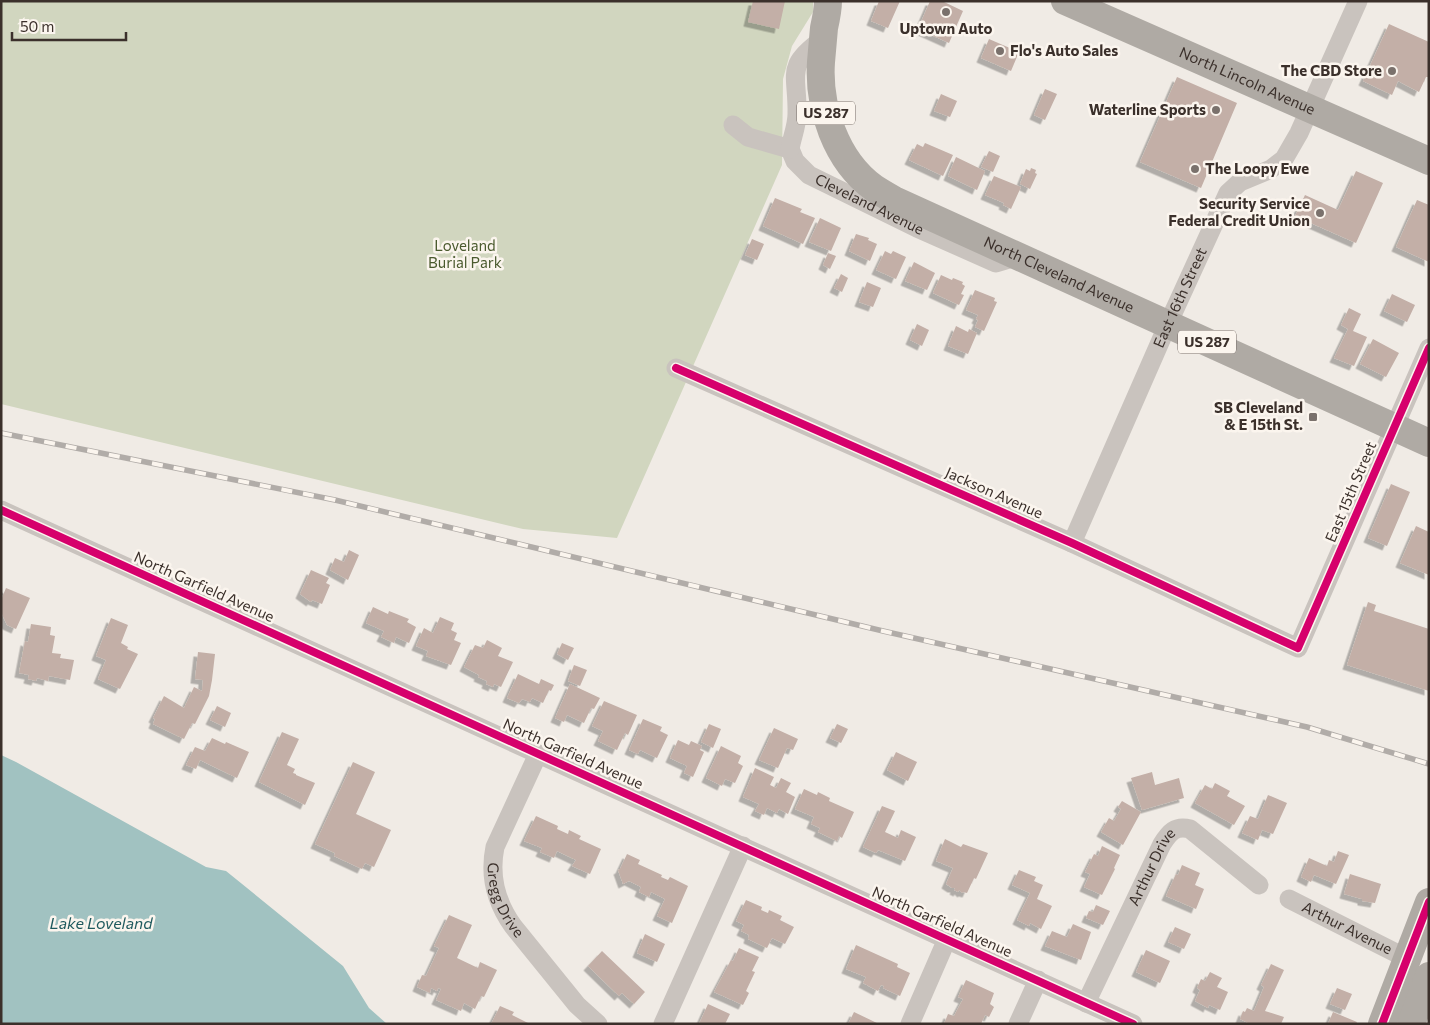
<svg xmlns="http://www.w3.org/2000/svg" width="1430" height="1025" font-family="Commissioner,sans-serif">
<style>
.green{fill:#d1d6bf}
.water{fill:#a1c2c1}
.building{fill:#c3afa7;filter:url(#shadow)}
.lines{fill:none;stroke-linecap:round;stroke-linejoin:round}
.minor{stroke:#c9c3be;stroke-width:19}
.highway{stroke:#afaaa4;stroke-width:28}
.rail-casing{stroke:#b1aca8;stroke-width:5.5}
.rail{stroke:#fbf5ee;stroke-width:4;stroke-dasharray:11;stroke-linecap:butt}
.cycleway-casing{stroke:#fbf5ee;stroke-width:11}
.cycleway{stroke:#d6006c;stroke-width:8}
.poi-dot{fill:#7a716c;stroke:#fbf5ee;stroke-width:2}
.labels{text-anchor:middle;stroke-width:5;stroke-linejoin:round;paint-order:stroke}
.shield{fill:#fbf5ee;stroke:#756b66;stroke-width:1}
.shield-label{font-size:14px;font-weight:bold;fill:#3b302b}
.poi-label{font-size:15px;font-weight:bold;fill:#3b302b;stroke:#fbf5ee;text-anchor:end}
.street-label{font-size:15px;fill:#3b302b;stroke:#fbf5ee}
.park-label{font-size:15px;fill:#4a5a2e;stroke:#fbf5ee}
.water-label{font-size:16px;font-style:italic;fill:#1f5a5e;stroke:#fbf5ee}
</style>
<defs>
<filter id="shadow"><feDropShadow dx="-4.5" dy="4.5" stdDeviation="0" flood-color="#0004"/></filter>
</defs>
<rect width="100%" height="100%" fill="#f0ebe5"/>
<path class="green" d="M1,1H813V12L792,46L783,79L782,165L617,538L523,529L1,404Z"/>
<path class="water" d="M1,755L16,762L206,867L226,871L343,966L369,1008L387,1024H1Z"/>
<path class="building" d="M753,1H785L779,29L748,22Z
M879,1H900L888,28L871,21Z
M930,1H942L963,11L949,43L918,29Z
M1389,24L1429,42V77H1426L1419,92L1398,81L1392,95L1363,81Z
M989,39L1019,52L1011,71L981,58Z
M1177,77L1237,103L1201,188L1140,162Z
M1045,89L1057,94L1045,120L1034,115Z
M941,94L957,101L950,117L934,111Z
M925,143L953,155L943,176L909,160L917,144L923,147Z
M989,151L1000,156L993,172L981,167Z
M956,157L985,171L977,190L948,176Z
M1031,168L1036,170L1035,173L1037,174L1030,189L1020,184L1026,169L1030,171Z
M1356,171L1383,183L1356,243L1295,216L1305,195L1338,210Z
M994,176L1021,187L1011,209L1003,205L1004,203L985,195Z
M775,198L802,209L800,212L815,218L803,244L763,226Z
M1417,200L1429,205V262L1396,247Z
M820,218L841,228L831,251L809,242Z
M856,234L869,238L868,240L877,244L870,261L849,251Z
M752,239L764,244L757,260L745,255Z
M885,251L891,254L893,251L906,257L896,279L876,270Z
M828,253L836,256L830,269L823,265Z
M914,262L935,273L927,290L905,281Z
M841,274L848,278L842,292L834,288Z
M941,275L952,280L953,278L963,282L962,284L965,286L961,294L964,295L959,305L933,293Z
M867,282L881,288L873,307L859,302Z
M975,290L995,298L994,301L997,302L984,331L975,327L978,320L976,319L978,315L966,310Z
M1392,294L1415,305L1407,322L1384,311Z
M1349,308L1361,314L1353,331L1367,337L1354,366L1334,358L1348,329L1341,325Z
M917,324L929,330L922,346L910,340Z
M956,326L968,332L969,329L977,333L968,354L948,346Z
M1373,339L1399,353L1386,377L1360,364Z
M1391,484L1410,492L1387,546L1368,538Z
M1416,526L1429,532V575L1400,563Z
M349,550L359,555L348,580L330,570L335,558L344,562Z
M311,570L329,578L326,583L330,585L322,604L312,600L311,602L300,594Z
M6,588L30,598L16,629L7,625L1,612V600Z
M1368,602L1376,605L1374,611L1429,629V691L1347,665Z
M373,607L388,614L389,611L409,619L407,622L416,627L409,643L396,637L394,643L381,637L384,631L366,623Z
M440,617L454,623L451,630L457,633L454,640L461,643L451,665L426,656L428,651L416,646L424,628L433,633Z
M111,618L128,625L121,643L128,647L127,649L138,654L120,689L98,679L106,660L96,656Z
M31,624L51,627L50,635L55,636L52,653L61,654L60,658L74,660L70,680L49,676L48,681L37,678L36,681L28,679L29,675L19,673L25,641L28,642Z
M487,640L502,648L498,656L513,662L501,687L494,684L493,687L486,684L487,681L478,677L479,675L464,667L475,645L483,648Z
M562,643L574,648L568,660L557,654Z
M198,652L215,654L212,680L209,696L195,724L192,723L184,739L153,724L155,719L153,718L164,696L184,708L194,687L202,691L203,680L195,679Z
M574,665L587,670L580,686L568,681Z
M518,674L539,684L541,679L554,685L551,691L549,690L543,703L532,698L530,702L522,699L519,703L507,698Z
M570,684L600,698L594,709L591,708L584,723L567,715L564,722L555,718Z
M604,701L637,715L628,735L625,733L617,750L598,741L603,731L592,726Z
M217,706L231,713L225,727L210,720Z
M643,719L662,727L660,731L668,735L657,758L640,750L638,754L629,750Z
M709,724L721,729L713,748L701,742Z
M837,724L848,729L841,743L830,738Z
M774,728L798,739L793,750L787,748L778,768L759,760Z
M282,732L299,739L287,765L295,769L293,773L296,774V775L315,783L305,805L259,782Z
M212,738L225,744L226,742L249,752L237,778L200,760L196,769L186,765L195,747L205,751Z
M678,740L689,745L691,741L702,746L700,750L704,752L693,777L684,773L687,766L670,758Z
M721,746L741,756L738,763L743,766L735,783L725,779L722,786L706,778Z
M896,752L917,762L908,781L887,770Z
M353,762L375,772L356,814L391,830L374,867L365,863L362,869L334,856L335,853L315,844Z
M755,768L774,777L770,785L776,788L781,778L791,783L786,792L795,797L788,814L779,809L777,813L767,808L764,815L755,811L759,804L743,797Z
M1152,772L1155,785L1179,778L1184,798L1142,810L1131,778Z
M1215,783L1230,791L1227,796L1245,806L1234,825L1195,803L1205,785L1212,789Z
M804,789L817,795L818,792L830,798L829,801L854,812L842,838L839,836L837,841L818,832L820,828L811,824L814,817L795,809Z
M1268,795L1287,803L1273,834L1262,830L1258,840L1242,833L1250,816L1258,819Z
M1122,801L1141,812L1123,845L1101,832L1109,818L1114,821L1121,809L1118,807Z
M882,806L895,811L885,832L898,838L901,830L916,837L905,861L878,850L876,853L863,847Z
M536,816L558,826L557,829L568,834L569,830L581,836L579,839L601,849L590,874L572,866L576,860L557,851L554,858L540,852L542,848L524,841Z
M945,839L961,847L963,844L988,853L976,879L974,878L967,893L963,892L962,893L959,890L958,892L954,890L955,888H952L946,884L953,868L936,861Z
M1102,846L1120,855L1114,868L1115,869L1102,895L1084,887L1090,874L1085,872L1094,854L1098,856Z
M1338,851L1349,855L1336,884L1314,875L1311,882L1301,877L1309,858L1327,866L1329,860L1334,862Z
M627,854L640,860L638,864L662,875L661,877L668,880L670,877L688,886L672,923L657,916L665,899L651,892L649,897L639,892L641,887L629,881L623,884L618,870L620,869Z
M1182,865L1200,873L1195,885L1204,889L1196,909L1166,896L1176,874L1178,875Z
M1019,870L1036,877L1034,881L1043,885L1037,899L1052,906L1041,929L1030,923L1029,926L1017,920L1030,893L1012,885Z
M1350,874L1381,884L1375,903L1362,901V899L1344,894Z
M746,900L762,907L761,910L768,913L769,910L782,916L780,920L794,927L785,944L772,938L767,948L748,939L749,935L741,931L744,925L736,921Z
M1096,905L1110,911L1103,925L1086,918L1089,911L1093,912Z
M449,915L472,925L457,958L478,968L480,962L497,970L484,997L481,996L475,1009L464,1003L461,1011L436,1000L441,989L438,988L437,991L431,988L430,993L417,987L422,975L426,976L439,948L434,946Z
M1073,924L1091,932L1081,960L1045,946L1052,931L1067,937Z
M1175,927L1191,934L1184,949L1168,942Z
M645,934L665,944L657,962L637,953Z
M856,945L898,964L897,967L910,973L900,996L883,988L884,986L881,985L878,991L863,983L866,977L846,969Z
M739,948L759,957L752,971L755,972L746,991L749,993L743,1005L714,992L731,960L733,961Z
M1146,950L1170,961L1160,983L1136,972Z
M602,951L645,992L634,1004L622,993L619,996L588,966Z
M1271,964L1284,970L1265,1011L1284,1017L1281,1024H1250L1240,1019L1243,1011L1245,1012L1247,1008L1254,1011L1264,987L1261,985Z
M1210,972L1222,978L1217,987L1228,992L1220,1010L1209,1005L1208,1008L1195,1001L1200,990L1197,988L1201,979L1205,981Z
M966,980L994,993L990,1004L994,1007L989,1017L985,1015L981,1024H944L948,1014L954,1016L963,999L958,997Z
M1337,988L1352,994L1345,1010L1330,1004Z
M708,1004L730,1014L725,1024H699Z
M500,1006L514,1012L512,1015L530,1024H491Z
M854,1012L879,1024H848Z
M1333,1012L1357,1022L1356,1024H1328Z"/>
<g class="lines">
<g class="minor">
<path d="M733,125L748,137L790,149"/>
<path id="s1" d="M790,149L795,161L809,175L917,228L996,263L1019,256"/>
<path d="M790,149C792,137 797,126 797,114C798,73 784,67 823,39"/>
<path d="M676,368L1072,543L1298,648L1429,348"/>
<path d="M1,510L1133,1024"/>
<path id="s2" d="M1072,543L1168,324L1228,193L1240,182L1271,169L1284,159L1299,133L1358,1"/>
<path id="s3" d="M538,754L495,847C489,876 496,902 513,926L577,1005L598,1024"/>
<path id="s4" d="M1289,899L1406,958"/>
<path id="s5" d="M1086,1003L1162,844C1169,833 1175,825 1190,829L1259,885"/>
<path d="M663,1024L743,846"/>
<path d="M910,1024L947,939"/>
<path d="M1018,1024L1038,980"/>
</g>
<g class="highway">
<path id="s6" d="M828,1C828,10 826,19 824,28C823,39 822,51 821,62C818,107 836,161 874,188C880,192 887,196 894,200L1429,443"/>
<path id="s7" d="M1065,1L1429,161"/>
<path d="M1382,1024L1429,902"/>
<path d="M1411,1024L1429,976"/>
</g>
<g class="rail-casing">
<path id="rail" d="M1,433L335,500L883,631L1307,727L1429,764"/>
</g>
<use href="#rail" class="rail"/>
<g class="cycleway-casing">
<path id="cycleway" d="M676,368L1072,543L1298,648L1429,348
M1,510L1133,1024
M1382,1024L1429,902"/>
</g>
<use href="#cycleway" class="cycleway"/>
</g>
<g class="poi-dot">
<circle cx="946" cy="12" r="5"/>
<circle cx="1000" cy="51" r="5"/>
<circle cx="1392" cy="71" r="5"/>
<circle cx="1216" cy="110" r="5"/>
<circle cx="1195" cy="169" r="5"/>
<circle cx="1320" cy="213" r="5"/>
<rect x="1308" y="412" width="10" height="10" rx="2.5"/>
</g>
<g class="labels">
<g class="shield">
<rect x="797" y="101.5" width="58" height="23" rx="4"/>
<rect x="1178" y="330.5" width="58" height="23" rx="4"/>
</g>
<g class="shield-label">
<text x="826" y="118">US 287</text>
<text x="1207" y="347">US 287</text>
</g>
<g class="poi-label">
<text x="946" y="34" text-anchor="middle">Uptown Auto</text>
<text x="1010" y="56" text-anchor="start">Flo's Auto Sales</text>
<text x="1382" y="76">The CBD Store</text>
<text x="1206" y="115">Waterline Sports</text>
<text x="1205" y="174" text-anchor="start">The Loopy Ewe</text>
<text x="1310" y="209">Security Service<tspan x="1310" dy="17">Federal Credit Union</tspan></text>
<text x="1303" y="413">SB Cleveland<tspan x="1303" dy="17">&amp; E 15th St.</tspan></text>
</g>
<g class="street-label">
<text dy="5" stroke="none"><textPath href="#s7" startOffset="199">North Lincoln Avenue</textPath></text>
<text dy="5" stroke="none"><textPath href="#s1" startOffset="100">Cleveland Avenue</textPath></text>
<text dy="5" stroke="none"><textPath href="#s6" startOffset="408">North Cleveland Avenue</textPath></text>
<text dy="5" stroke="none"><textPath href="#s2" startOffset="268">East 16th Street</textPath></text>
<text transform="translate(1351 492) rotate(-67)" y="5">East 15th Street</text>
<text transform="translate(994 493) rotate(24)" y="5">Jackson Avenue</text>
<text transform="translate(204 587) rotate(24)" y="5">North Garfield Avenue</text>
<text transform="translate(573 754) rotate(24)" y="5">North Garfield Avenue</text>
<text dy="5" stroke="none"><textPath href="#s5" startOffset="151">Arthur Drive</textPath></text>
<text dy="5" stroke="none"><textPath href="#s3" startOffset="158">Gregg Drive</textPath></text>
<text transform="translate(942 922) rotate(24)" y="5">North Garfield Avenue</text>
<text dy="5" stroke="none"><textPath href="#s4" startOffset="65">Arthur Avenue</textPath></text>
</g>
<g class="park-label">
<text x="465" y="251">Loveland<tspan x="465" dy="17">Burial Park</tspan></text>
</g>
<g class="water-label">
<text x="101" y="929">Lake Loveland</text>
</g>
</g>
<rect width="1430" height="1025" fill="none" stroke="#3b302b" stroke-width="5"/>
<path d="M12 32v8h114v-8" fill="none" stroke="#3b302b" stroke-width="2.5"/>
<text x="20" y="32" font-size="15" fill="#3b302b" stroke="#fbf5ee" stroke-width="4" paint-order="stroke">50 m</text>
</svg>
